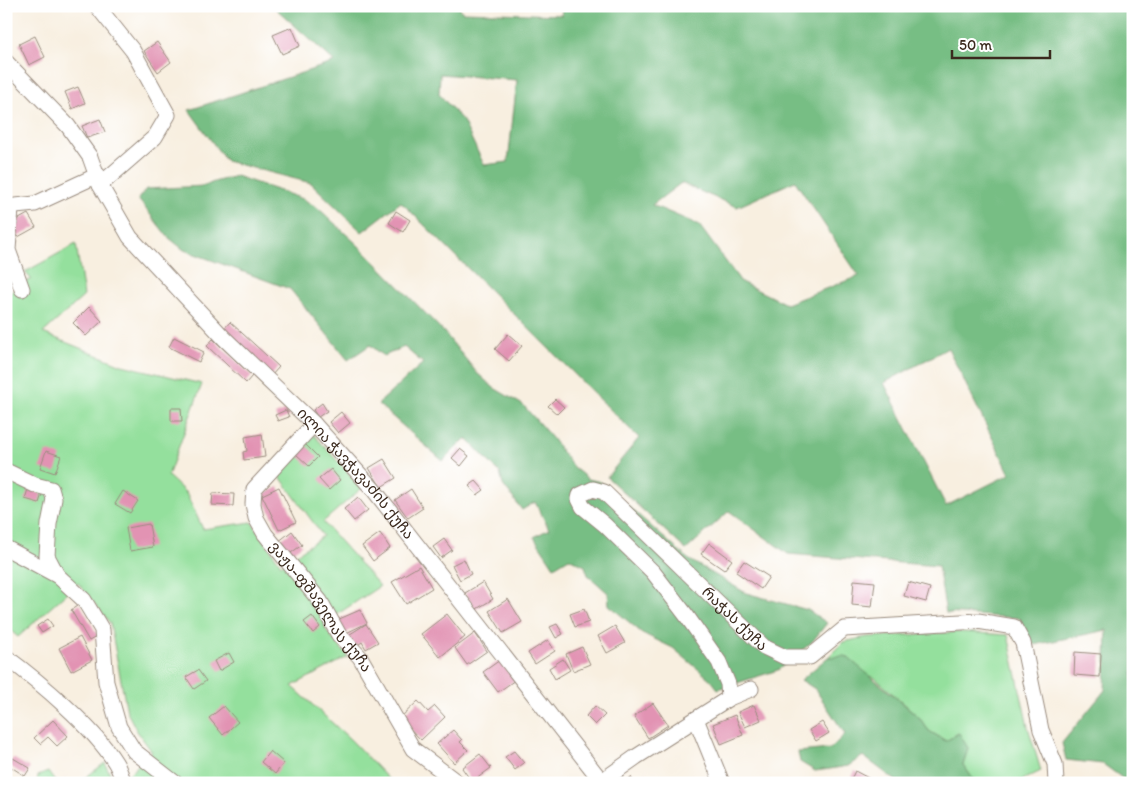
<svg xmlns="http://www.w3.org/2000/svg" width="1139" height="789" font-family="Itim,'Noto Sans Georgian',sans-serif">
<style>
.green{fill:#94e09d;stroke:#68855e}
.forest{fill:#77be84;stroke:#597451;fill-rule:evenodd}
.building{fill:#e293b3}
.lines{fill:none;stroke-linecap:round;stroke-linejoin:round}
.street-casing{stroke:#9a8c7f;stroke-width:17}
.street{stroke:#fff;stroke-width:15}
.labels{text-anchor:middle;stroke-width:4.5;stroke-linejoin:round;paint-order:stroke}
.street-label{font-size:15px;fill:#3b2a1e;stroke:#fff}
</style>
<rect width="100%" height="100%" fill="#fff"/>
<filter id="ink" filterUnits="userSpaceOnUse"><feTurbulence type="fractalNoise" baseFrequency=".02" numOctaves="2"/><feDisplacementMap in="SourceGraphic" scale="10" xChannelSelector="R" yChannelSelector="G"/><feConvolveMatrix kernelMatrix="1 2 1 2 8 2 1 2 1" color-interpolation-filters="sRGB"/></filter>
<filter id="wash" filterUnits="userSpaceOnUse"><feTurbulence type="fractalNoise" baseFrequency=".0096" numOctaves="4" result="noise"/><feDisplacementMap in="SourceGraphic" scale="20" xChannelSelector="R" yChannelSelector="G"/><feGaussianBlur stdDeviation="1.12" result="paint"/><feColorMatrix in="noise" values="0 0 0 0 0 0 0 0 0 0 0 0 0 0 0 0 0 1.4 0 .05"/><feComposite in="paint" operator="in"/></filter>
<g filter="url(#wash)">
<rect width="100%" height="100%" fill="#f8efe0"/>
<path class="green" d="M76,244L84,296L43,333L122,365L202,384L168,476L186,493L203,529L252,522L281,565L323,536L278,474L312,433L362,488L323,522L380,586L324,623L326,630L348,657L292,686L351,740L392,783H132L127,776L152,752L137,731L127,712L110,623L78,583L18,637L10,630L6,635V412L10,410L6,406V295L31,279L25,272Z
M962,632L1008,635L1028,727L1041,771L1016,783H976L963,765L968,748L958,733L946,741L929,731L918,716L875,678L828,657L843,642L867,637Z
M105,763L114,783H78Z
M48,772L56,783H37L38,776Z"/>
<path class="forest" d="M273,6H459L462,12L562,15L561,6H1133V783H1129L1103,764L1066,760L1062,743L1105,690L1107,630L1034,645L1019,618L946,613L938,566L788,554L729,511L686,550L607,477L639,438L401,202L362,232L311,183L226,161L189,110L335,62ZM440,74L517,80L508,162L484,165L463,121L439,94ZM795,181L859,276L786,304L741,282L699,225L652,205L681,183L737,207ZM948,348L1010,474L946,506L884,383Z
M236,176L303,199L318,208L360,247L443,331L477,373L494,388L523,405L552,438L573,467L588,479L601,482L688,559L746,593L808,610L827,623L812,642L778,670L718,689L711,680L673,648L642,633L609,605L608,593L588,575L585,566L569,558L554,567L534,537L549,529L535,502L522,510L503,485L500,473L466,438L443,461L378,404L423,363L404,347L384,356L370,345L348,360L290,289L184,250L168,237L138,199L146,189L204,186L214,182Z
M846,656L918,716L929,731L946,741L959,733L968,748L963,765L976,783H899L863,756L848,766L830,769L815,771L800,762L798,752L830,749L845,734L815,689L801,680L828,657Z"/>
<g id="blocks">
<path class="building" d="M292,27L300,46L282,54L273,35Z
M35,36L45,57L29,65L19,44Z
M157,42L171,62L158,72L144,51Z
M78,87L85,103L72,109L65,92Z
M100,119L105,132L87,138L82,126Z
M396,211L410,220L403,232L389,223Z
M28,214L36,227L18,237L10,224Z
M6,266L14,277L6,282Z
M89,307L102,321L86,336L73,323Z
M230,322L279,367L271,376L222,331Z
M508,334L522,346L509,361L495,349Z
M174,337L204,352L199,362L169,347Z
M213,339L252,376L246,383L207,346Z
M555,399L564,407L557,414L548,406Z
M322,403L327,411L318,417L313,410Z
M171,408H181L182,421H171Z
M286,410L289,417L278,421L275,415Z
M341,412L350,423L338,433L329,422Z
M262,434L265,457L244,460L243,452L247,451L245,437Z
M305,444L318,457L309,466L296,454Z
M460,449L469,456L461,466L452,458Z
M46,451L61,456L55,473L40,468Z
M384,459L396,478L381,487L369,468Z
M331,469L340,480L329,490L319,479Z
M476,481L484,490L477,495L469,486Z
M279,487L296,522L279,530L262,495Z
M28,489L42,494L39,503L25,499Z
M411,489L423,508L408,518L395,500Z
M123,491L138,501L130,513L115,504Z
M213,493L234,494L233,506L212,505Z
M358,497L368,510L354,521L344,509Z
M149,524L153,547L130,551L126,528Z
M292,531L302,545L288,555L278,542Z
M380,533L390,548L373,561L362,546Z
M444,539L452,550L441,558L433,547Z
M709,543L732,560L724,570L701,554Z
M464,559L471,574L460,580L452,565Z
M744,561L769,577L761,589L736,572Z
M419,566L432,588L406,604L392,582Z
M854,580L875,582L872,607L852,605Z
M483,582L493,599L475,610L465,593Z
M908,582L930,588L926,602L904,596Z
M508,599L522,622L503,633L489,611Z
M80,604L98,636L89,641L71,610Z
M584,609L589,622L575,627L570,614Z
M360,610L367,623L344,634L337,620Z
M447,614L465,637L440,657L421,634Z
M312,616L320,627L313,633L304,622Z
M48,619L53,626L42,633L37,626Z
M366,624L378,642L366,649L362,642L355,647L347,636Z
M557,624L563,634L556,638L550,627Z
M615,626L625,643L607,653L598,636Z
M475,633L487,651L467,665L455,648Z
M80,637L92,660L71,671L59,648Z
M548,640L555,651L535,664L528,653Z
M582,647L590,664L573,671L566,654Z
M1075,652L1101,654L1100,677L1074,675Z
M229,653L234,662L219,671L214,661Z
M563,659L570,670L555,679L549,668Z
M500,660L515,680L498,692L483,672Z
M198,670L206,681L194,689L186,677Z
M418,701L428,712L435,706L445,717L421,740L400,718Z
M653,703L668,725L648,738L634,716Z
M754,705L761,720L745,727L738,712Z
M224,706L238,722L223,735L209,718Z
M595,706L605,715L595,725L586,716Z
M735,715L743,735L721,744L713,724Z
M53,720L68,736L57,746L48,737L40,744L34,738Z
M822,722L829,733L816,741L809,730Z
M453,730L462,740L460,742L468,750L454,763L437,744Z
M270,751L284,763L275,774L261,762Z
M514,751L524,763L515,770L505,757Z
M480,754L491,768L472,782L462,768Z
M13,758L30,768L25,776L8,765Z
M855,771L872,780L870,783H853L850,781Z
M631,777L634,783H623Z"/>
</g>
</g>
<g filter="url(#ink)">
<use href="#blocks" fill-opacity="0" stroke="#9a8c7f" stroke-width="1"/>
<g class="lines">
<g class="street-casing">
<g id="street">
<path d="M97,6L133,51L168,115L155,137L100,185"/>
<path id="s1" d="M6,62L68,126L90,157L100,185L130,237L224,338L314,424L373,489L603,783"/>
<path d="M6,207L35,204L98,175"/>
<path d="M11,208L8,250L22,289"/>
<path id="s2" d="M314,424L254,489L253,504L256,518L265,534L320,601L339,635L360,657L413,749L458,783"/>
<path d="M6,471L35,485L51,489L54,499L49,524L47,556L57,575"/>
<path d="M6,548L58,576L84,600L102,630L106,682L119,727L134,751L175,783"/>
<path d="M6,657C41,683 92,726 115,762C119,768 121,776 124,783"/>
<path id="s3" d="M729,698L728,684L719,662L686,615L653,572L605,525L583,507L579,499L580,495L593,489L604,492L764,647L785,657H810L844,629L978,621L1014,627L1023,643L1041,730L1055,764L1056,783"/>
<path d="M696,719L722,783"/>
<path d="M602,781L636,757L729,698L751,689"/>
</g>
</g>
<use href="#street" class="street"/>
</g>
</g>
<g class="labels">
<g class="street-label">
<text dy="5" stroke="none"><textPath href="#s1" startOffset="544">ილია ჭავჭავაძის ქუჩა</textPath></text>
<text dy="5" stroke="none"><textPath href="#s2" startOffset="228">ვაჟა-ფშაველას ქუჩა</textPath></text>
<text dy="5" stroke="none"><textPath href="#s3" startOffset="466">რაჭას ქუჩა</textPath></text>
</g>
</g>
<rect width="1139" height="789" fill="none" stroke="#fff" stroke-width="25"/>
<path d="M952 50v8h98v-8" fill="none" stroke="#3b2a1e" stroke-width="2.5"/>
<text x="959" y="50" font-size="15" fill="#3b2a1e" stroke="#ffffff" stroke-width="4" paint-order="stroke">50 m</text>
</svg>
